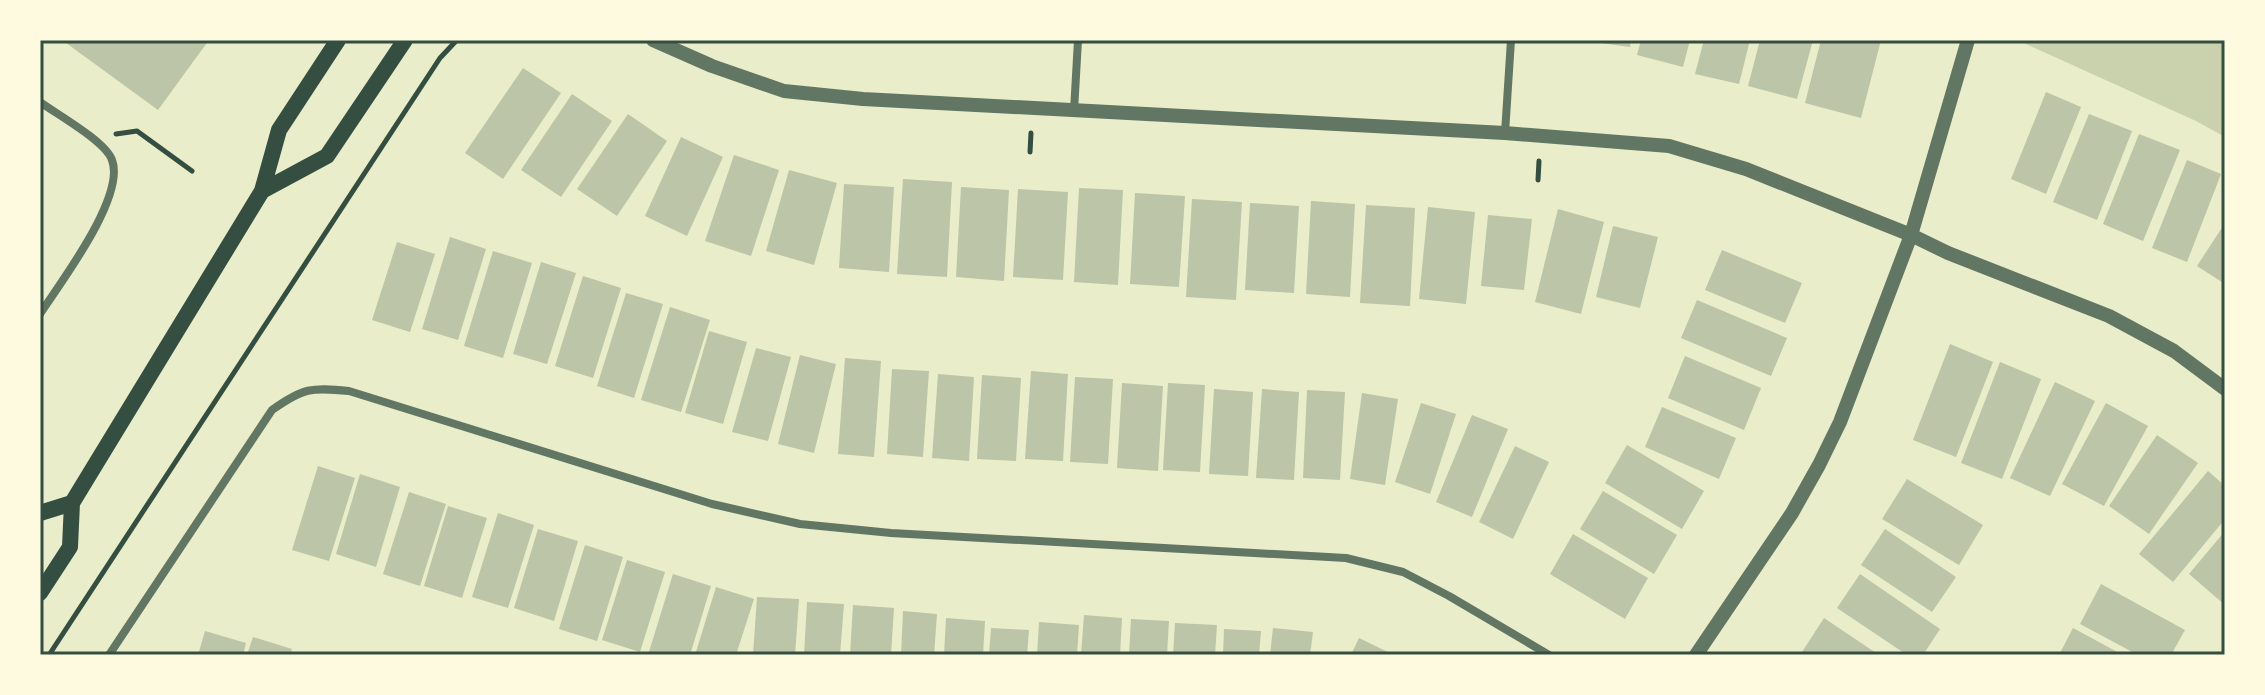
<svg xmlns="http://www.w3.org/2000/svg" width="2265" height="695" font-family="Karla,sans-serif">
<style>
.green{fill:#cad2ad}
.building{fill:#bcc5a7}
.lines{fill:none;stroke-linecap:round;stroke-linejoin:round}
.path{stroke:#344e41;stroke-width:5}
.minor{stroke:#617663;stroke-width:8}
.tertiary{stroke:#617663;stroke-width:14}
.secondary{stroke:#344e41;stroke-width:16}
.neatline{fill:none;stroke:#344e41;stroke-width:3}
</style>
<rect width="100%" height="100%" fill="#e9edc9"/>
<path class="green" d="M2017,40H2225V137L2196,121Z"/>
<path class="building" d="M62,40H209L158,110Z
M1593,40H1631L1630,47L1593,42Z
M1641,40H1690L1683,67L1637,55Z
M1704,40H1750L1739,84L1695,74Z
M1760,40H1813L1797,99L1748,86Z
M1821,40H1881L1861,118L1805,103Z
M523,68L561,93L503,179L465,153Z
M2046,92L2081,107L2046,194L2011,179Z
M572,94L612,121L561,197L521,170Z
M628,114L667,141L617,216L577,189Z
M2089,114L2132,131L2097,220L2053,202Z
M2139,134L2180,150L2143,241L2103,224Z
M681,137L723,157L687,236L645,216Z
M734,155L779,170L751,256L705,241Z
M2187,160L2221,174L2187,262L2152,248Z
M789,170L837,183L814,265L766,251Z
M903,179L952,182L947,277L897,274Z
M844,184L894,187L889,272L839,268Z
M961,187L1009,190L1004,281L956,277Z
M1079,188L1123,190L1118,285L1074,282Z
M1018,189L1068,192L1063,280L1013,277Z
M1135,193L1185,196L1179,287L1130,284Z
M1192,199L1242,202L1236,300L1186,297Z
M1311,201L1355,204L1350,297L1306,294Z
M1250,203L1299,206L1294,293L1245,290Z
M1366,205L1415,208L1410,306L1360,303Z
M1428,207L1475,212L1466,304L1419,299Z
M1558,209L1604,222L1581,314L1535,302Z
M1488,215L1532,219L1524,290L1481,286Z
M2225,223V284L2197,266Z
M1613,226L1658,237L1640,308L1596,297Z
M450,237L486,249L458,340L422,329Z
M397,242L435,254L410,332L372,320Z
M1722,250L1802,283L1785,323L1705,290Z
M493,251L532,263L503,358L464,346Z
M541,262L576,273L547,364L513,354Z
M583,276L621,288L593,378L555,366Z
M626,293L663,304L634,398L597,386Z
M1697,300L1787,338L1771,376L1681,338Z
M670,307L710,320L681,412L641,400Z
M709,331L747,342L723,424L685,413Z
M1950,344L1993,362L1956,457L1913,440Z
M756,348L791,357L768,441L732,432Z
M800,355L836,364L814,453L778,444Z
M1685,356L1761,388L1744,430L1668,398Z
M845,358L881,361L874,457L838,454Z
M2000,362L2041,379L2002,479L1961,463Z
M892,369L929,371L923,457L887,454Z
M1031,371L1068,374L1063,461L1025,459Z
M938,374L974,377L969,461L932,458Z
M982,375L1021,378L1016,461L977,459Z
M1075,377L1113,379L1108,464L1070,462Z
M2055,382L2095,401L2050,496L2010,478Z
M1122,383L1163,386L1158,471L1117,468Z
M1168,383L1205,385L1200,472L1163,470Z
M1214,389L1253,392L1248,476L1209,474Z
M1262,389L1299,392L1294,480L1256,478Z
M1307,390L1345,392L1340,480L1303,478Z
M1362,393L1398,399L1385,485L1350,479Z
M1421,403L1456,414L1430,494L1395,482Z
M2106,403L2148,426L2104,506L2062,484Z
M1662,407L1736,438L1719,479L1645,447Z
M1472,415L1508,429L1472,517L1436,502Z
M2157,435L2198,463L2149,534L2109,506Z
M1627,445L1704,491L1682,529L1605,483Z
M1515,446L1549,462L1513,539L1479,522Z
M318,466L355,478L329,561L292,550Z
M2208,471L2225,486V519L2173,582L2139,554Z
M360,474L400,487L376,567L336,554Z
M1907,479L1983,525L1959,565L1882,519Z
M1603,491L1677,535L1654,574L1580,529Z
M409,492L446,504L420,586L383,574Z
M448,506L487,518L462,598L424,586Z
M498,513L534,525L508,608L472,597Z
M538,529L578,541L554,621L514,608Z
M1885,529L1956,577L1932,612L1861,565Z
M2225,531V605L2189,574Z
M1573,534L1648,578L1625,619L1550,574Z
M585,545L623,557L597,641L559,629Z
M627,560L665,572L640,652L602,640Z
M673,574L711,586L690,655H648Z
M1860,574L1940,629L1923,655H1907L1837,608Z
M2101,584L2185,630L2171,655H2138L2080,624Z
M716,587L754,599L736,655H695Z
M757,597L799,599L795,655H753Z
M807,602L844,604L840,655H804Z
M853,605L894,608L891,655H850Z
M903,611L937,614L934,655H901Z
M1084,615L1122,618L1120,655H1081Z
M946,618L985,621L983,655H944Z
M1824,618L1879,655H1806L1802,652Z
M1131,619L1169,621L1167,655H1129Z
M1039,622L1079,625L1077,655H1037Z
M1175,623L1217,625L1215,655H1173Z
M991,628L1029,630L1027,655H989Z
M1273,628L1313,632L1310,655H1270Z
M2073,628L2123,655H2059Z
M1224,629L1261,631L1259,655H1223Z
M205,631L246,643L243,655H198Z
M253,637L292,649L290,655H247Z
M1359,638L1394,655H1351Z"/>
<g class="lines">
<path class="path" d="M116,134L137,131L192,171
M1030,152L1031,133
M1538,180L1539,161
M49,655L440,58L457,40"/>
<path class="minor" d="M40,102C58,115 105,141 112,160C126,197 60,283 40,314
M1074,111L1078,40
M1505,133L1511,40
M109,655L272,410C303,388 311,387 349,391L712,504L800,524L891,533L1346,558L1403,572L1449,596L1549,655"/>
<path class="tertiary" d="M653,40L712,66L784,91L863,99L1505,133L1669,146L1746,169L1911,235L1948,253L2109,316L2174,351L2225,389
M1696,655L1792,513L1819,465L1840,422L1911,235L1968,40"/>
<path class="secondary" d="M262,191L327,156L405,40
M40,513L72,503
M40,593L70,547L72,503L262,191L279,130L338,40"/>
</g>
<rect width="2265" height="695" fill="none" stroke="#fefae0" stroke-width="84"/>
<rect x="42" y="42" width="2181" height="611" class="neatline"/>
</svg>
